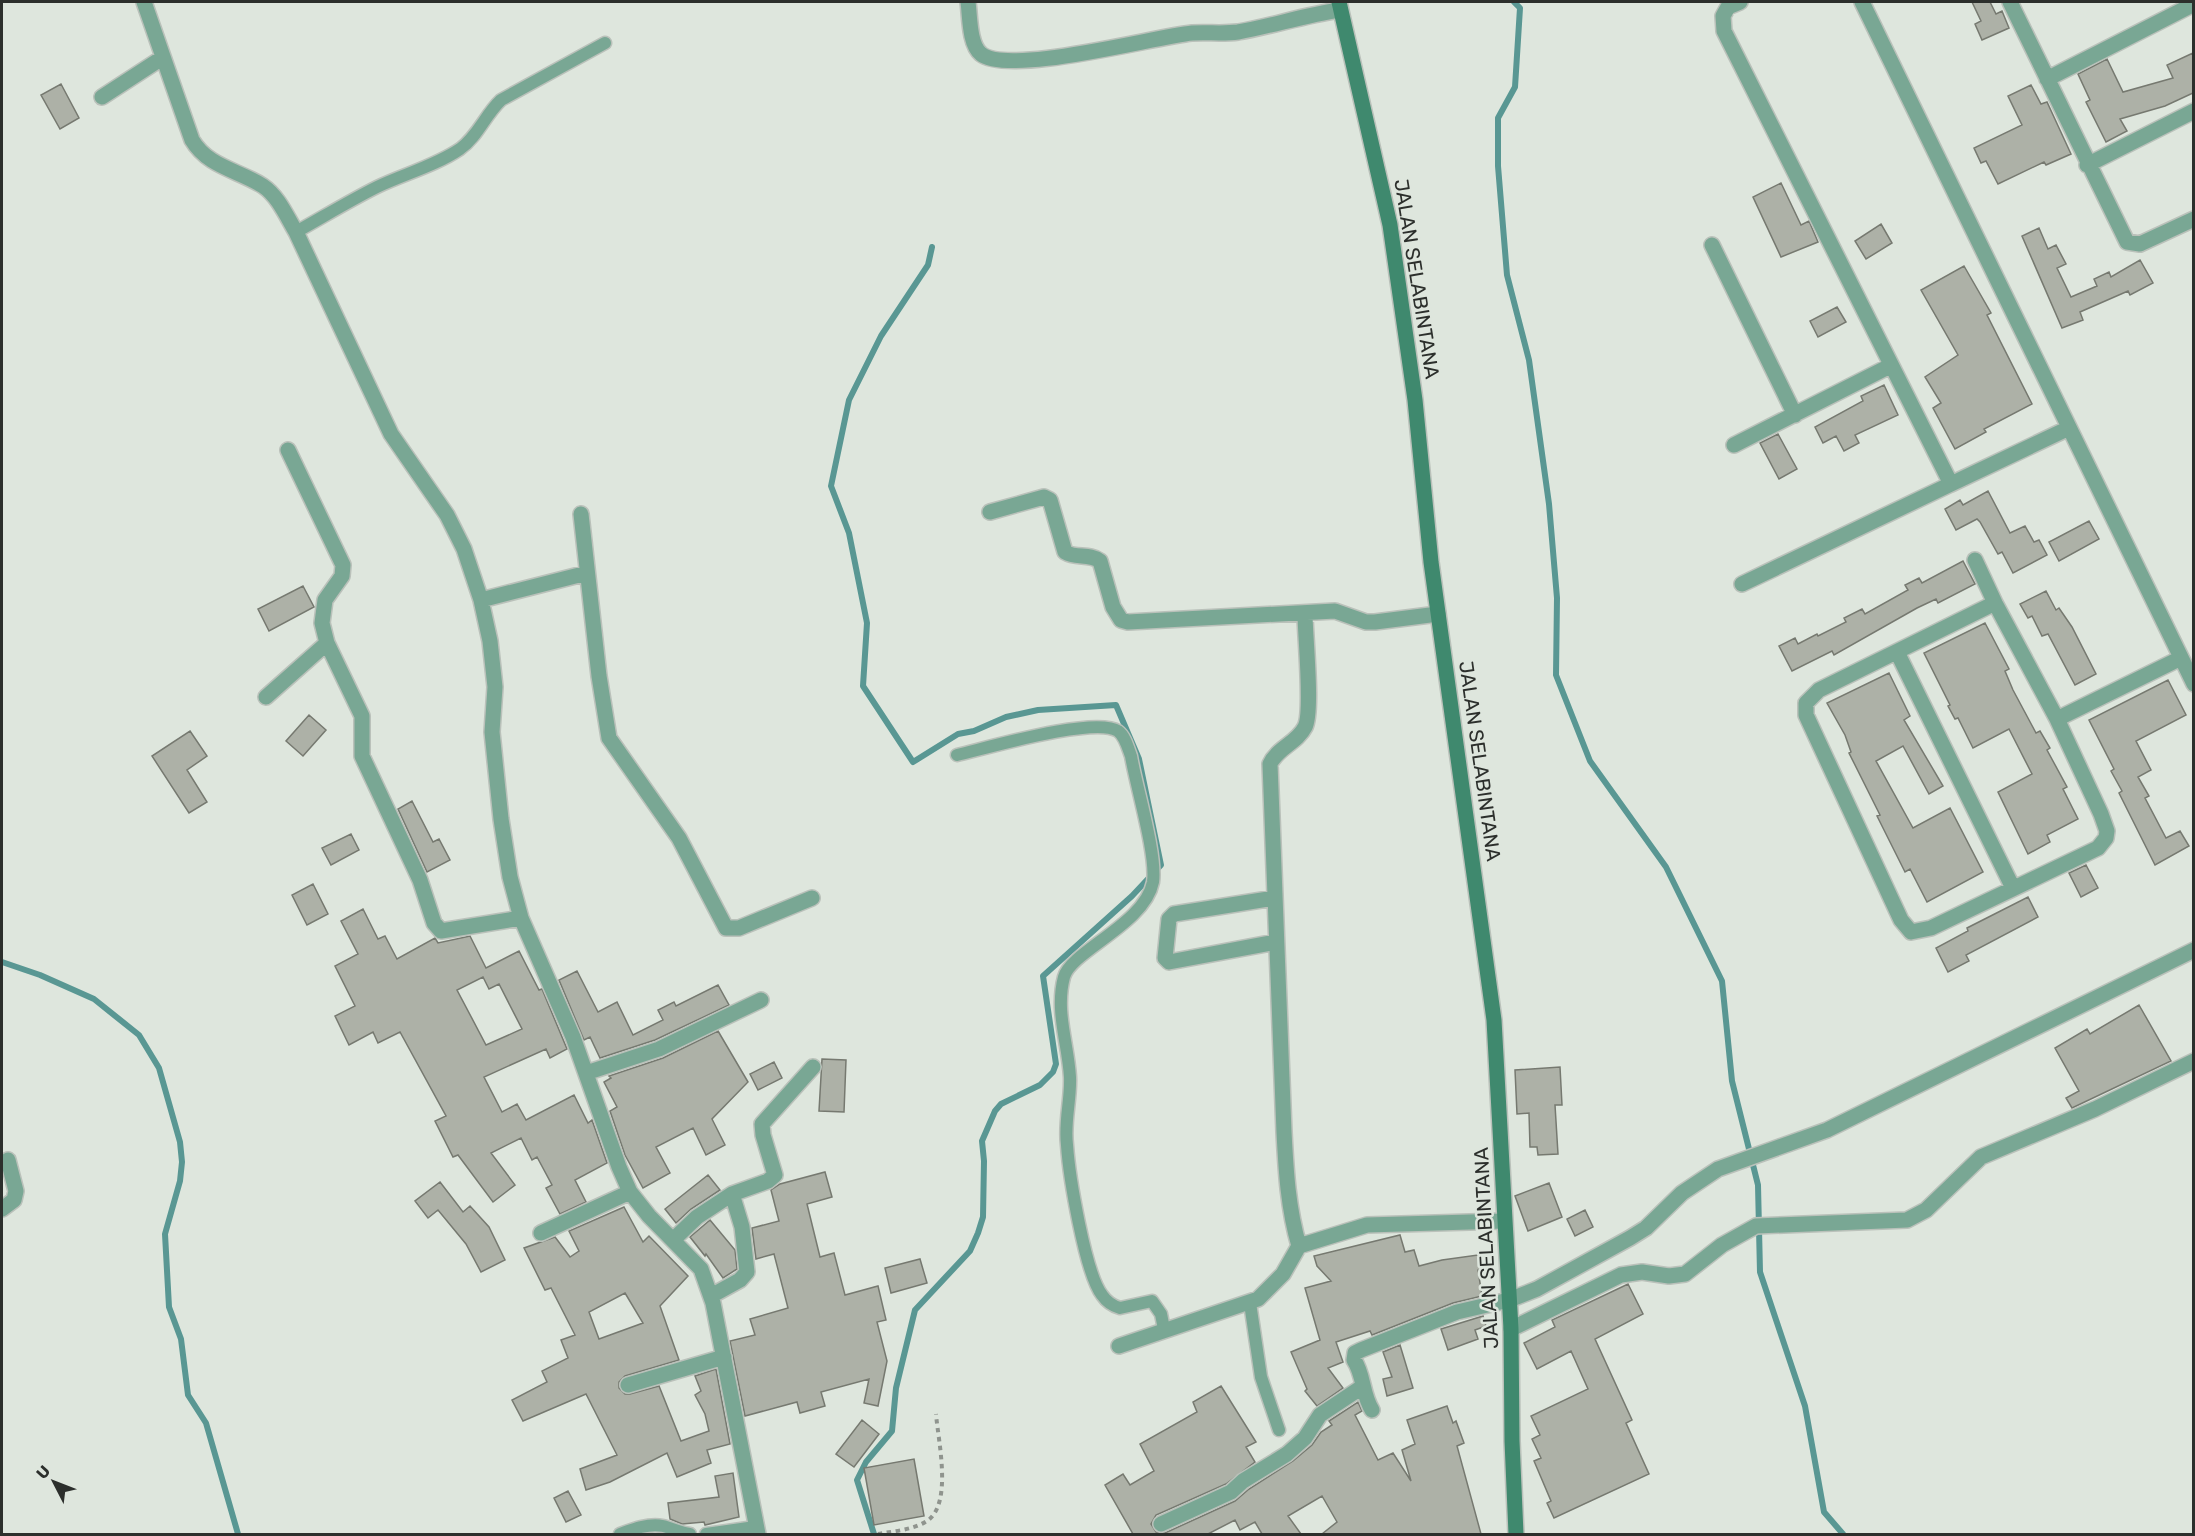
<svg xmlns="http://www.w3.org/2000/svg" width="2195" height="1536" font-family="Rubik,sans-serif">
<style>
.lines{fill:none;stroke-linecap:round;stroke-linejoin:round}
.stream{stroke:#599793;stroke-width:6}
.building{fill:#adb1a7;stroke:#767970;stroke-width:1.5;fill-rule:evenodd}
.lane-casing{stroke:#bac1ba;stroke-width:15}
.street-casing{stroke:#bac1ba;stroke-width:18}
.secondary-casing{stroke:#bac1ba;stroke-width:18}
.path{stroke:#8f948e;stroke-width:4;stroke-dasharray:4.5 4.5;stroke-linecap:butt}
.lane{stroke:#79a794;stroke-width:12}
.street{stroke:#79a794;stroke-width:15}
.secondary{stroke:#3f896e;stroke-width:15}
.labels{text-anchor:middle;stroke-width:5;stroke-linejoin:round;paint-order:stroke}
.street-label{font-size:20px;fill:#2c2f2c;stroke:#dee6dd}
</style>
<rect width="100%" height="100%" fill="#dee6dd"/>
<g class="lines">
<path class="stream" d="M1514,2L1520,8L1515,87L1498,118V166L1507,275L1529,360L1549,504L1557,598L1556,675L1590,761L1666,867L1722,981L1732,1081L1758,1185L1760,1272L1805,1406L1824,1512L1843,1534
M2,962L40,975L94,999L139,1035L159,1068L180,1142L182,1162L180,1181L165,1234L169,1307L181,1339L188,1395L206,1423L238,1534
M874,1534L857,1480L866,1462L892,1431L896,1388L915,1310L970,1251L978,1233L983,1217L984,1161L982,1141L995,1111L1001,1104L1040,1085L1053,1072L1056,1064L1043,976L1132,896L1161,865L1139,759L1116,705L1038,710L1006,717L974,731L958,734L913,762L863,686L867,623L849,533L831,486L849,400L881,336L928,265L932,247"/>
</g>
<path class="building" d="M1972,2H1990L1996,14L2002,11L2009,28L1982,40L1975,24L1981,21Z
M2193,53V93L2165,106L2120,119L2127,131L2106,142L2086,102L2090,100L2078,74L2107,59L2123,92L2173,78L2167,65Z
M61,84L79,118L60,129L41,95Z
M2031,85L2041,104L2047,102L2071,154L2046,165L2044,162L1998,184L1986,161L1981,163L1974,148L2022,125L2008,96Z
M1781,183L1801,225L1809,221L1818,242L1781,257L1753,197Z
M1881,224L1892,243L1866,259L1855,241Z
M2039,228L2048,249L2056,245L2066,264L2057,268L2071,297L2097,286L2094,279L2109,272L2111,277L2140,260L2153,283L2130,295L2128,291L2080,312L2083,320L2062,328L2022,236Z
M1964,266L1991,313L1987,315L2032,404L1984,429L1986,432L1955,449L1933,408L1941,403L1925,377L1958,355L1921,290Z
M1837,307L1846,322L1818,337L1810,321Z
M1884,385L1898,415L1855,435L1859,443L1844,451L1836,436L1823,443L1815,427L1863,401L1861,396Z
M1778,434L1797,469L1779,479L1760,443Z
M1988,491L2010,533L2025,526L2034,542L2039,540L2047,555L2013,573L2002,552L1998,554L1980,522L1977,519L1956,530L1945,509L1960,500L1963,505Z
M2089,521L2099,539L2059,561L2049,542Z
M1963,561L1975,584L1938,603L1936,599L1917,608L1834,655L1832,651L1792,671L1779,646L1795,638L1798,644L1817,634L1818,636L1846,622L1844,618L1862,609L1865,614L1908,590L1905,585L1919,578L1922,583Z
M303,586L314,607L269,631L258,609Z
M2046,591L2056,610L2059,608L2072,627L2096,674L2075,685L2048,634L2042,636L2032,616L2028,618L2020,604Z
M1985,623L2009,669L2005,671L2013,690L2036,733L2040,731L2050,748L2047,750L2067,787L2063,789L2078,819L2047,835L2050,842L2028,854L1998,792L2032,774L2009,729L1973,748L1958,718L1955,719L1948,706L1950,705L1924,653Z
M1889,673L1910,716L1904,720L1943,786L1929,794L1903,746L1876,761L1913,828L1950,808L1983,872L1927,902L1910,869L1905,872L1877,816L1880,815L1849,753L1851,752L1845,735L1827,703Z
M2168,680L2186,715L2136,741L2151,770L2138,777L2149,796L2145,798L2166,838L2180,831L2189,846L2155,865L2119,793L2122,791L2111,771L2114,769L2089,720Z
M309,715L326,730L303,756L286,741Z
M190,731L207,756L187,770L207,802L189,813L152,756Z
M412,801L433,842L439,839L450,860L427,872L398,809Z
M351,834L359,850L331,865L322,848Z
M2086,865L2098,888L2081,897L2069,873Z
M313,884L328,914L307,925L292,895Z
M2028,897L2038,917L1966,955L1969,961L1948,972L1936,948L1968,931L1967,928Z
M363,909L378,939L385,936L397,959L435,938L438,943L470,936L486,968L519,951L539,990L542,989L567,1049L550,1058L546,1049L484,1077L502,1112L517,1104L526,1120L574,1095L588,1123L592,1120L607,1163L575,1180L586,1202L560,1214L546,1188L552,1185L537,1157L532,1160L521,1138L491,1153L515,1185L493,1202L458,1155L453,1157L435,1121L446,1116L400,1032L378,1043L373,1032L349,1045L335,1016L355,1006L335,966L358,954L341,921ZM483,977L489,989L499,984L522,1029L486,1045L457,990Z
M577,971L598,1012L617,1002L633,1035L663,1020L658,1010L674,1002L676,1006L718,985L729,1005L655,1040L600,1058L590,1037L584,1040L559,980Z
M2139,1005L2171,1061L2072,1108L2066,1098L2079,1091L2055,1048L2087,1029L2090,1034Z
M718,1031L748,1082L712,1119L725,1145L706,1155L693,1128L656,1147L670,1173L643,1188L625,1155L610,1111L617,1107L604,1082L611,1078L609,1076L663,1058Z
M822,1059L846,1060L844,1112L819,1111Z
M774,1062L782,1078L758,1090L750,1074Z
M1560,1067L1562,1105H1555L1558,1154L1538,1155L1537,1147H1530L1529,1113L1517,1114L1515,1070Z
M825,1172L832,1197L807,1204L820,1257L834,1253L845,1295L878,1286L886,1320L877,1322L887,1361L878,1406L864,1403L869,1379L821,1392L825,1406L800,1413L797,1402L745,1416L730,1341L755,1335L750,1319L788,1308L774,1254L756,1259L752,1228L779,1221L771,1190L780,1184Z
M708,1175L720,1190L691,1209L676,1223L665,1209Z
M440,1182L463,1212L470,1206L489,1227L505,1260L481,1272L466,1244L438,1210L428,1218L415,1201Z
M1549,1183L1562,1217L1528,1231L1515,1196Z
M624,1207L643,1242L649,1236L688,1276L660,1306L679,1360L625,1376L619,1382V1388L625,1394H630L659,1386L681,1441L709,1431L705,1414L695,1395L701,1391L695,1376L716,1369L730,1444L707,1450L711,1463L677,1477L667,1453L610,1482L586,1490L580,1469L617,1455L586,1394L523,1421L512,1400L547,1382L542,1371L568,1358L561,1340L575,1335L551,1288L545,1290L524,1248L555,1237L570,1257L579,1251L569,1231ZM625,1293L643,1323L599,1339L589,1312Z
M1585,1210L1593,1227L1575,1236L1567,1219Z
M710,1220L735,1250L737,1269L723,1278L706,1254L705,1256L690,1237Z
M1400,1235L1405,1252L1414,1250L1419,1266L1442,1260L1485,1254L1488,1268L1478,1270L1482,1296L1453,1303L1372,1335L1370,1331L1336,1342L1343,1362L1328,1368L1343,1388L1317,1406L1305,1391L1307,1389L1291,1352L1320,1340L1305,1288L1331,1281L1317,1266L1314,1256Z
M920,1259L927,1283L891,1293L885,1268Z
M1628,1284L1643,1314L1595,1339L1632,1420L1626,1423L1649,1474L1554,1518L1547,1503L1551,1501L1534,1461L1541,1458L1532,1439L1540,1435L1531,1416L1588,1389L1571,1351L1537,1369L1524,1343L1555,1327L1552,1320Z
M1483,1316L1486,1326L1475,1330L1478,1339L1448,1350L1441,1329Z
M1400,1345L1413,1388L1387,1396L1383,1379L1392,1377L1383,1352Z
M1221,1386L1256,1442L1246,1447L1255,1462L1226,1484L1156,1515L1151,1524L1156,1532L1165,1533L1235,1501L1249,1489L1293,1461L1312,1445L1321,1432L1332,1425L1329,1421L1358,1402L1362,1411L1355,1415L1378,1460L1393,1453L1411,1481L1402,1450L1415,1444L1407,1420L1447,1406L1453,1423L1456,1421L1464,1443L1457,1446L1481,1534H1322L1337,1522L1322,1496L1288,1516L1301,1534H1262L1255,1522L1240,1530L1235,1520L1208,1534H1133L1105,1485L1123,1474L1130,1485L1154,1471L1140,1444L1197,1412L1193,1402Z
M862,1420L879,1434L854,1467L836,1454Z
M914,1459L924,1516L874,1525L864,1468Z
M733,1473L739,1517L705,1525L704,1522L682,1524L670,1519L668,1503L719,1497L715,1476Z
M568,1491L581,1515L566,1522L554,1498Z"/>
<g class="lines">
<g class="lane-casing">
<path id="lane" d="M296,232C323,217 349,201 377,187C404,174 435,166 460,149C478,136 485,115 501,100L605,43
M957,755C987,748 1095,716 1118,731C1125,736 1128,748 1131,756C1136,786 1157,855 1153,882C1145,924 1071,951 1064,977C1055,1011 1068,1043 1070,1077C1071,1100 1064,1122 1067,1145C1069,1175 1085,1273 1102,1295C1106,1301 1113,1306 1120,1308L1152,1301L1161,1314L1164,1329
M1250,1303L1261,1377L1279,1430
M620,1534C633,1529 649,1523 663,1526C672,1528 680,1533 690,1534
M706,1534L755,1527"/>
</g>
<g class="street-casing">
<path id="street" d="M144,2L192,140C208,167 238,170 263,186C278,196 287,217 296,232L391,434L447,515L464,549L481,600L490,641L495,687L492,732L501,819L510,877L521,918L573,1037L619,1167L630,1192L649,1216L701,1269L713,1303L758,1534
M968,2C970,16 969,44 981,54C1009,76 1153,37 1192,33C1207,32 1223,34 1238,32C1272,26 1305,15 1340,10
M1740,2L1728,7L1723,16L1724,31L1951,484L2069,428
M1862,2L2194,684
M2010,2L2127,242L2140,244L2194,219
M2047,79L2194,4
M102,97L162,58
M2087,165L2194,111
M1712,245L1795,415
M1734,445L1890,366
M288,450L343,565L342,576L325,600L322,623L327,643L362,716V756L420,880L434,923L441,931L521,918
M990,512L1044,497L1050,500L1065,552C1076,559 1089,553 1100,561L1113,607L1121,620L1128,622L1335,611L1366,622H1375L1438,614
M581,514L599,676L609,738L679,838L726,928H739L812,898
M1975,560L1995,603
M1742,584L1951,484
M481,600L587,573
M1995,603L2057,719L2101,814L2107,831L2106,838L2098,848L1931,928L1911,932L1901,920L1806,715V703L1819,690Z
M1897,652L2013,888
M266,697L327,643
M2057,719L2181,658
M1274,898L1174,914L1169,919L1165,958L1169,962L1276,942
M586,1073L659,1049L761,1000
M2,1209L14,1200L16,1191L8,1160
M541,1233L630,1192
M673,1240L697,1217L732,1194
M1299,1246C1288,1208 1286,1171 1284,1132L1270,764C1277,748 1297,743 1305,727C1313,712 1305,635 1305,614
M711,1296L740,1280L747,1272L742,1227L732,1194L768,1181L775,1175L763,1135L762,1124L813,1067
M1511,1329L1621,1275L1642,1272L1669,1276L1685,1274L1722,1245L1756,1226L1907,1220L1926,1210L1981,1157L2095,1109L2194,1061
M1119,1346L1258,1299L1283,1274L1299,1246L1367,1225L1504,1221
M628,1385L724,1357
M1372,1410C1362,1394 1364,1375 1354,1360L1355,1353L1361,1350L1457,1312L1509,1300L1537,1289L1630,1238L1646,1228L1682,1193L1718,1169L1827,1130L2194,950
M1161,1524L1231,1492L1243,1481L1287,1454L1305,1438L1320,1415L1362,1387"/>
</g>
<g class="secondary-casing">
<path id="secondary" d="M1339,2L1390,225L1415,400L1431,562L1494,1020L1511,1329L1512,1441L1516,1534"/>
</g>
<path class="path" d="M878,1534C894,1531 913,1530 927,1521C953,1504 938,1440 936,1414"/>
<use href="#lane" class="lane"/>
<use href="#street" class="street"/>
<use href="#secondary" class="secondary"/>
</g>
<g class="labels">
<g class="street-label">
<text transform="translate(1417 279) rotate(81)" y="7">JALAN SELABINTANA</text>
<text transform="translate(1480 761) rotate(82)" y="7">JALAN SELABINTANA</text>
<text transform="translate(1486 1248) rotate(-93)" y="7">JALAN SELABINTANA</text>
</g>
</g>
<rect width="2195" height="1536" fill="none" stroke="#2c2f2c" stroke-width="6"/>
<g transform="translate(54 1482) rotate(312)" stroke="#dee6dd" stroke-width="4.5" paint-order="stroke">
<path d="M0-4.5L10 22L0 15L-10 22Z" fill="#2c2f2c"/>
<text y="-9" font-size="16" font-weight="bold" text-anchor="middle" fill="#2c2f2c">U</text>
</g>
</svg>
